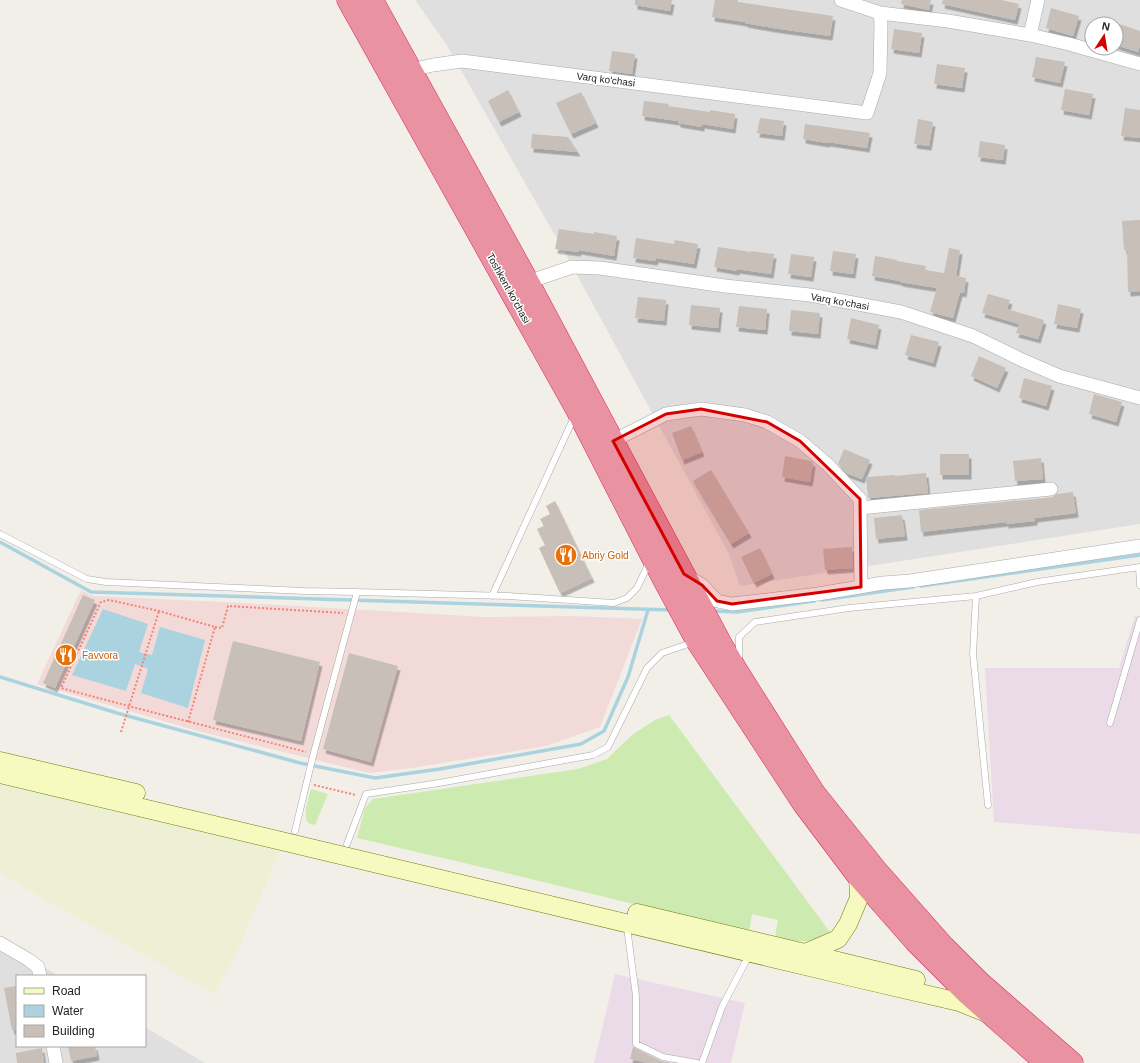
<svg xmlns="http://www.w3.org/2000/svg" width="1140" height="1063" font-family="Arial,sans-serif">
<style>
.residential{fill:#e0dfdf;fill-rule:evenodd}
.commercial{fill:#f2dad9}
.industrial{fill:#ebdbe8}
.farmland{fill:#eef0d5}
.grass{fill:#cdebb0}
.water{fill:#aad3df}
.lines{fill:none;stroke-linecap:round;stroke-linejoin:round}
.stream{stroke:#aad3df;stroke-width:3.5}
.building{fill:#c7bfb8;filter:url(#shadow)}
.lane-casing{stroke:#a9a9a9;stroke-width:7}
.street-casing{stroke:#a9a9a9;stroke-width:14}
.secondary-casing{stroke:#707d05;stroke-width:19}
.highway-casing{stroke:#dc2a67;stroke-width:23}
.path{stroke:#fa8072;stroke-width:2;stroke-dasharray:2 2;stroke-linecap:butt}
.lane{stroke:#fff;stroke-width:6}
.street{stroke:#fff;stroke-width:13}
.secondary{stroke:#f7fabf;stroke-width:18}
.highway{stroke:#e892a2;stroke-width:22}
.marked{fill:#d40000;fill-opacity:0.2;stroke:#d40000;stroke-width:3;stroke-linejoin:round}
.labels{text-anchor:middle;stroke-width:3;stroke-linejoin:round;paint-order:stroke}
.street-label{font-size:10px;fill:#222;stroke:#fff}
.food-label{font-size:10px;fill:#c56008;stroke:#fff;text-anchor:start}
</style>
<defs>
<filter id="shadow"><feDropShadow dx="2.5" dy="4.5" stdDeviation="0" flood-color="#0004"/></filter>
</defs>
<rect width="100%" height="100%" fill="#f2efe9"/>
<path class="residential" d="M415,0H1140V524L740,586L729,554L565,253L446,44ZM1092,24H1116V48H1092Z
M0,941L59,976H17V1046H145V1027L205,1063H0Z"/>
<path class="commercial" d="M81,590L93,596L244,603L485,617L573,616L642,619L600,727L546,746L412,768L369,773L194,730L37,684Z"/>
<path class="industrial" d="M1135,616H1140V834L994,822L985,668H1119Z
M615,974L745,1003L731,1063H594Z"/>
<path class="farmland" d="M0,783L280,851L237,952L214,994L49,902L0,872Z"/>
<path class="grass" d="M669,715L830,932C806,945 800,942 775,937L778,920L752,914L749,932L494,870L357,838L365,808L373,799L578,769L607,759L632,735L655,720Z
M311,789L328,794L315,825L308,823C302,813 309,799 311,789Z"/>
<path class="water" d="M103,609L148,624L139,652L152,655L160,627L205,640L188,708L141,693L148,669L135,664L126,691L72,675Z"/>
<g class="lines">
<path class="stream" d="M0,542L91,592L671,610
M921,586L1140,555
M822,600L913,587
M713,611L737,612L814,601
M0,677L117,713L300,763L375,778L440,769L581,744L604,731L628,677L648,610"/>
</g>
<path class="building" d="M635,0H672L670,11L635,5Z
M715,0H738V2L833,16L830,36L773,28L745,23V22L712,17Z
M902,0H931L929,10L901,4Z
M943,0H1001L1019,4L1015,20L942,4Z
M1051,8L1079,16L1073,36L1046,28Z
M1116,23L1140,31V45L1138,52L1116,45Z
M894,29L922,33L919,53L891,49Z
M612,51L635,54L632,74L609,71Z
M1036,57L1065,62L1060,83L1032,77Z
M937,64L965,68L962,88L934,84Z
M1065,89L1093,94L1089,115L1061,110Z
M508,90L519,112L499,122L488,101Z
M581,92L596,123L571,134L556,103Z
M644,101L669,104L668,106L710,112V110L735,114L733,129L702,124V127L678,123V121L642,116Z
M1125,108L1140,110V138L1121,136Z
M760,118L784,121L782,136L757,133Z
M918,119L933,122L929,146L914,144Z
M805,124L870,133L867,148L828,142L827,143L803,139Z
M532,134L568,137L578,152L531,148Z
M980,141L1005,145L1003,160L978,157Z
M1140,220V291L1128,292L1127,250H1124L1122,221Z
M559,229L594,234V232L617,236L614,256L579,250L578,252L555,249Z
M636,238L674,244L675,240L698,244L694,264L656,258L655,261L633,258Z
M718,247L751,252V251L774,254L771,274L737,269V271L714,267Z
M949,248L960,250L956,276L966,278L964,293L960,292L953,318L930,312L937,288L900,282V281L872,276L875,256L897,260V261L926,266L925,270L944,273Z
M833,251L856,254L853,274L830,271Z
M791,254L814,257L811,277L788,274Z
M988,294L1010,300L1007,309L1044,320L1038,339L1016,333L1019,324L982,313Z
M638,297L666,300L664,321L635,318Z
M1058,304L1081,309L1077,328L1054,324Z
M691,305L720,308L718,328L689,325Z
M739,306L767,309L765,330L736,327Z
M791,310L820,313L818,334L789,331Z
M851,318L879,325L875,345L847,339Z
M911,335L939,342L933,363L905,355Z
M979,356L1006,368L997,388L971,376Z
M1024,378L1052,386L1046,406L1019,398Z
M1094,394L1122,402L1116,422L1089,414Z
M691,426L702,452L682,460L672,433Z
M844,449L870,460L862,479L846,473L838,464Z
M940,454H969V475H940Z
M785,456L811,461L813,463L810,482L782,477Z
M1041,458L1043,479L1015,481L1013,461Z
M711,470L749,533L731,544L693,481Z
M926,473L928,493L868,498L866,477L895,475V476Z
M1073,492L1076,513L1035,518V521L1006,524V522L921,532L919,510L1045,498L1052,497L1057,494Z
M555,501L592,578L560,593L539,548L545,545L537,529L544,526L540,519L550,514L546,506Z
M902,515L905,536L876,539L874,518Z
M852,547L853,568L825,570L823,549Z
M760,548L772,574L754,583L741,557Z
M83,595L95,600L55,688L43,683Z
M233,641L320,662L301,741L213,720Z
M349,653L398,666L371,762L323,749Z
M17,986V1030H12L4,988Z
M68,1046H95L97,1056L71,1061Z
M633,1047L661,1061L671,1063H648L630,1059Z
M42,1048L44,1063H17L16,1053Z"/>
<g class="lines">
<g class="lane-casing">
<path id="lane" d="M0,534L87,579L106,582L305,591L357,592L508,596L614,603L627,598L637,588L649,563
M1139,567L1140,585
M492,596L575,415
M976,596L973,654L988,805
M739,660V637L755,622L849,608L976,596L1037,582L1140,567
M1110,723L1140,620
M295,831L313,756L357,592
M347,844L366,794L439,783L593,755L608,747L647,668L662,653L694,642
M627,927L636,996V1044L663,1057L697,1063
M702,1063L722,1007L749,955"/>
</g>
<g class="street-casing">
<path id="street" d="M841,0L880,13L948,21L1030,35L1069,44L1140,64
M1030,35L1038,0
M411,70L433,65L462,61L867,113L880,73L881,24L880,13
M528,282L572,267L600,268L725,286L810,295L901,312L973,336L1022,360L1059,376L1140,398
M613,441L666,414L701,409L745,415L767,422L800,441L827,464L860,499L861,587
M860,508L1051,489
M687,576L702,585L717,601L732,604L818,594L883,583L910,581L1140,546
M0,943L29,960L38,967L40,976
M53,1046L56,1063"/>
</g>
<g class="secondary-casing">
<path id="secondary" d="M0,761L136,793
M0,774C320,850 639,928 959,1002L984,1012
M637,913L805,953L916,980
M805,953L838,939L848,924L859,898L858,876"/>
</g>
<g class="highway-casing">
<path id="highway" d="M348,0L577,410L663,578L697,641L803,803L858,876L915,941L967,993L1046,1063
M372,0L528,282L721,644L740,676L814,793L875,869L944,947L979,982L1072,1063"/>
</g>
<path class="path" d="M215,627L222,628L228,606L343,613
M188,722L215,627L159,611L109,600L101,602L61,688C143,710 225,731 306,752
M121,732L159,611
M314,785L356,795"/>
<use href="#lane" class="lane"/>
<use href="#street" class="street"/>
<use href="#secondary" class="secondary"/>
<use href="#highway" class="highway"/>
</g>
<path class="marked" d="M701,409L767,422L800,441L860,499L861,587L732,604L717,601L702,585L684,574L613,441L666,414Z"/>
<defs>
<g id="restaurant-disc" transform="scale(1.15)"><circle r="9.5" fill="#e8710a" stroke="#fff"/><path d="M-5-6h1v4h1v-4h1v4h1v-4h1v5L-1.5 .5V6h-2V.5L-5-1ZM5-6V6H3V1.5H1.5Q1.5-4 5-6Z" fill="#fff"/></g>
</defs>
<g fill-rule="evenodd">
<use href="#restaurant-disc" x="566" y="555"/>
<use href="#restaurant-disc" x="66" y="655"/>
</g>
<g class="labels">
<g class="street-label">
<text transform="translate(606 79) rotate(7)" y="4">Varq ko'chasi</text>
<text transform="translate(509 288) rotate(61)" y="4">Toshkent ko'chasi</text>
<text transform="translate(840 301) rotate(10)" y="4">Varq ko'chasi</text>
</g>
<g class="food-label">
<text x="582" y="559">Abriy Gold</text>
<text x="82" y="659">Favvora</text>
</g>
</g>
<rect x="16" y="975" width="130" height="72" fill="#ffffff" stroke="#a7a7a7"/>
<rect x="24" y="988" width="20" height="6" fill="#f7fabf" stroke="#a7a7a7"/>
<text x="52" y="995" font-size="12" fill="#222222">Road</text>
<rect x="24" y="1005" width="20" height="12" fill="#aad3df" stroke="#a7a7a7"/>
<text x="52" y="1015" font-size="12" fill="#222222">Water</text>
<rect x="24" y="1025" width="20" height="12" fill="#c7bfb8" stroke="#a7a7a7"/>
<text x="52" y="1035" font-size="12" fill="#222222">Building</text>
<g transform="translate(1104 36) rotate(12)"><circle r="19" fill="#ffffff" stroke="#a7a7a7"/>
<path d="M0-3L7 15L0 10L-7 15Z" fill="#d40000"/>
<text y="-6" font-size="11" font-weight="bold" text-anchor="middle" fill="#222222">N</text>
</g>
</svg>
